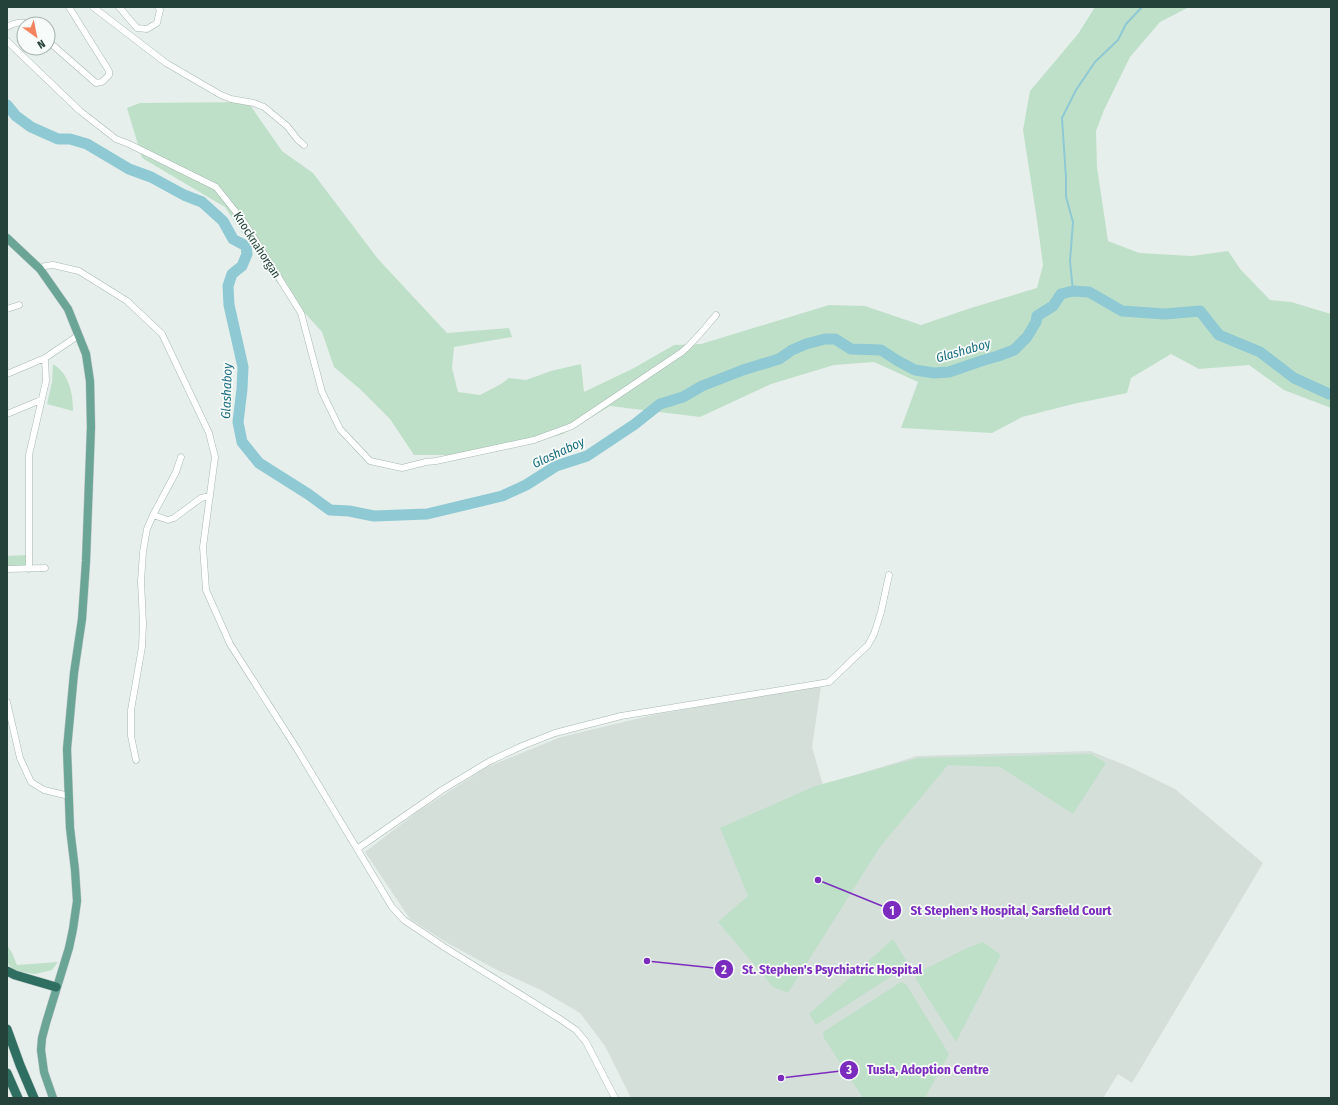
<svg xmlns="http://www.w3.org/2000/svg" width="1338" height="1105" font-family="'Fira Sans Condensed',sans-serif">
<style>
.built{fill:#d4dfda}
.green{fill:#bfe0c8}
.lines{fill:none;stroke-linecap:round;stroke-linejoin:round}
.stream{stroke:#8ec9d4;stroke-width:2}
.river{stroke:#8ec9d4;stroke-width:11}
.minor-casing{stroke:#a8b8b2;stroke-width:7}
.major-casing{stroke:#c2cac8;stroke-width:9}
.highway-casing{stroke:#c2cac8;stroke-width:10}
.minor{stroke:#fff;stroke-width:6}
.major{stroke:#6aa596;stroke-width:8}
.highway{stroke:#2f6f62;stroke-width:9}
.labels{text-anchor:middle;stroke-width:3.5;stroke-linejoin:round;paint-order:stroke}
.street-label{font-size:12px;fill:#24423a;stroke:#f7fbf9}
.water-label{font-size:13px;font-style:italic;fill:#1c6f80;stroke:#f7fbf9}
.leader{fill:none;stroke:#7b2cbf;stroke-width:1.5}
.callout-dot{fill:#7b2cbf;stroke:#f7fbf9;stroke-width:1.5}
.mark-label{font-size:12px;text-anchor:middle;font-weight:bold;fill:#fff}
.callout-label{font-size:13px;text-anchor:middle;font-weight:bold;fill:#7b2cbf;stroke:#f7fbf9;stroke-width:3.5;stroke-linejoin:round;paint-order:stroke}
</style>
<rect width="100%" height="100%" fill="#e6efeb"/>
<path class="built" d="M821,686L812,747L823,785L917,756L1090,751L1130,767L1175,789L1263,863L1132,1083L1118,1074L1103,1098H631L605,1046L580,1013L541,990L493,968L444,941L410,919L365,852L417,812L487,767L561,737L653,715Z"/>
<path class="green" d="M1095,7H1189L1160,22L1130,57L1104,110L1096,131L1097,167L1108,241L1139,253L1192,256L1228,251L1241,270L1270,300L1291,302L1331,314V408L1284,390L1249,365L1199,369L1171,354L1131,378L1127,393L1073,404L1022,417L992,433L901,428L918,382L874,362L834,365L771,384L700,417L610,406L563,434L526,444L455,455H414L390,419L361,390L334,367L322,332L268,272L225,207L142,158L127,108L140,103L248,102L282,151L313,173L378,259L447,333L509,328L512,337L454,347L452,368L458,392L480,395L501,384L509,378L526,380L551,371L581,364L584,392L634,368L674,345L701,344L829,305L865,306L921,325L971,308L1037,288L1043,265L1037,220L1023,130L1030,91L1078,34Z
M53,364C56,366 60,369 63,373C71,384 73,398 73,411L47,404L52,382Z
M26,555V567L7,568V556Z
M1091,754L1106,763L1073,814L1000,767L948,765L880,847L788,993L773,987L718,922L748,896L720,828L815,786L918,758Z
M893,939L909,965L816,1025L809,1014Z
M983,942L1001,955L956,1042L915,978L921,971L967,948Z
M7,945L12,953L17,965L58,962L52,970L35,974L15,971L7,963Z
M901,982L906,984L949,1054L925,1098H863L824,1038L823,1032Z"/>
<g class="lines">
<path class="stream" d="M1073,291L1070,261L1073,222L1066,197V178L1062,118L1076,90L1095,62L1118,40L1126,24L1142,7"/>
<path class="river" d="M7,105L16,116L31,127L58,139H70L87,144L129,169L151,177L184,195L202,202L223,221L233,239L246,246L247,254L242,266L232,274L228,286L229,305L243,367L242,389L238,422L242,442L259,463L308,494L330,510L349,511L374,516L427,514L502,496L526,485L556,466L587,456L635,424L660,404L683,397L702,386L743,370L779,359L792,350L806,344L825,339H835L851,349L881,350L898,361L915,370L934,373L949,372L981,361L998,356L1014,350L1027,337L1036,322L1037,316L1053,306L1061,294L1073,291L1089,292L1122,311L1165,314L1200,311L1219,335L1260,352L1294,378L1329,394H1331"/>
<g class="minor-casing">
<path id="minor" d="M93,7L166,63L221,95L231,99L254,103L264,107L287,126L298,140L304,145
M119,7L137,28L147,29L157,23L160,10L158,7
M7,27C14,23 20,21 28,24
M7,41L80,111L116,139L129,144L216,187L244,222L301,313L322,392L340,429L370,461L402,468L426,462L436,461L534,440L572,426L682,352C695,341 705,328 716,315
M48,41L96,83L102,82L109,75V71L69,7
M40,269L45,266L53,265L79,271L127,301L162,334L209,433L215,457L203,547L206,590L230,644L297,749L392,907L404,920L444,947L560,1019L576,1030L586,1042L615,1098
M7,309L19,305
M7,374L45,358L79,335
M7,414L41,400
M153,515L168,520L174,518L201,498L210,496
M7,569L45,568
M29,569V455L46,381L45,358
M7,702L20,758L31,782L44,790L69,796
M136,760L131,736V710L142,647L143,624L141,581L143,552L147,529L153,515L176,472L181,457
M357,849L442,790L490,761L522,746L555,733L621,716L829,682L868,645L874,634L881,612L889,575"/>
</g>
<g class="major-casing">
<path id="major" d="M7,238L40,269L68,309L86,354L90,381L91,427L86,561L82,619L74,673L67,749L70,828L75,870L77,901L73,929L69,948L46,1023L42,1038L41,1050L44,1072L53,1098"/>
</g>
<g class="highway-casing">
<path id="highway" d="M7,971L15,975L56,987
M7,1029L20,1065L34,1098
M7,1073L18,1098"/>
</g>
<use href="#minor" class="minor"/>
<use href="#major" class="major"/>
<use href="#highway" class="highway"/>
</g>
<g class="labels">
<g class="street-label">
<text transform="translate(257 245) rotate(57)" y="4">Knocknahorgan</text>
</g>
<g class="water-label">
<text transform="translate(963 350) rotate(-16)" y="5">Glashaboy</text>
<text transform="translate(226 391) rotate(-88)" y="5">Glashaboy</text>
<text transform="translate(558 452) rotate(-25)" y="5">Glashaboy</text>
</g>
</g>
<path class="leader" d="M818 880L892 910M647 961L724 969M781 1078L849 1070"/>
<g class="callout-dot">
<circle cx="818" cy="880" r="4"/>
<circle cx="647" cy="961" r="4"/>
<circle cx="781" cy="1078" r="4"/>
<circle cx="892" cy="910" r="10"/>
<circle cx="724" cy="969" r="10"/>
<circle cx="849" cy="1070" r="10"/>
</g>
<g class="mark-label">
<text x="892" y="915">1</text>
<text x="724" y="974">2</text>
<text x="849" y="1074">3</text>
</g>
<g class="callout-label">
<text x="1011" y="915">St Stephen's Hospital, Sarsfield Court</text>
<text x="832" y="974">St. Stephen's Psychiatric Hospital</text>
<text x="928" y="1074">Tusla, Adoption Centre</text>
</g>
<rect width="1338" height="1105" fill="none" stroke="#24423a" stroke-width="16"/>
<g transform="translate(36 36) rotate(147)"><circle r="19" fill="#f7fbf9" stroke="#a3b1ad"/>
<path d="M0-3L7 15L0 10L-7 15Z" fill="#f4845f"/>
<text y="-6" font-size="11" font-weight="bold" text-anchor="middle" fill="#24423a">N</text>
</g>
</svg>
